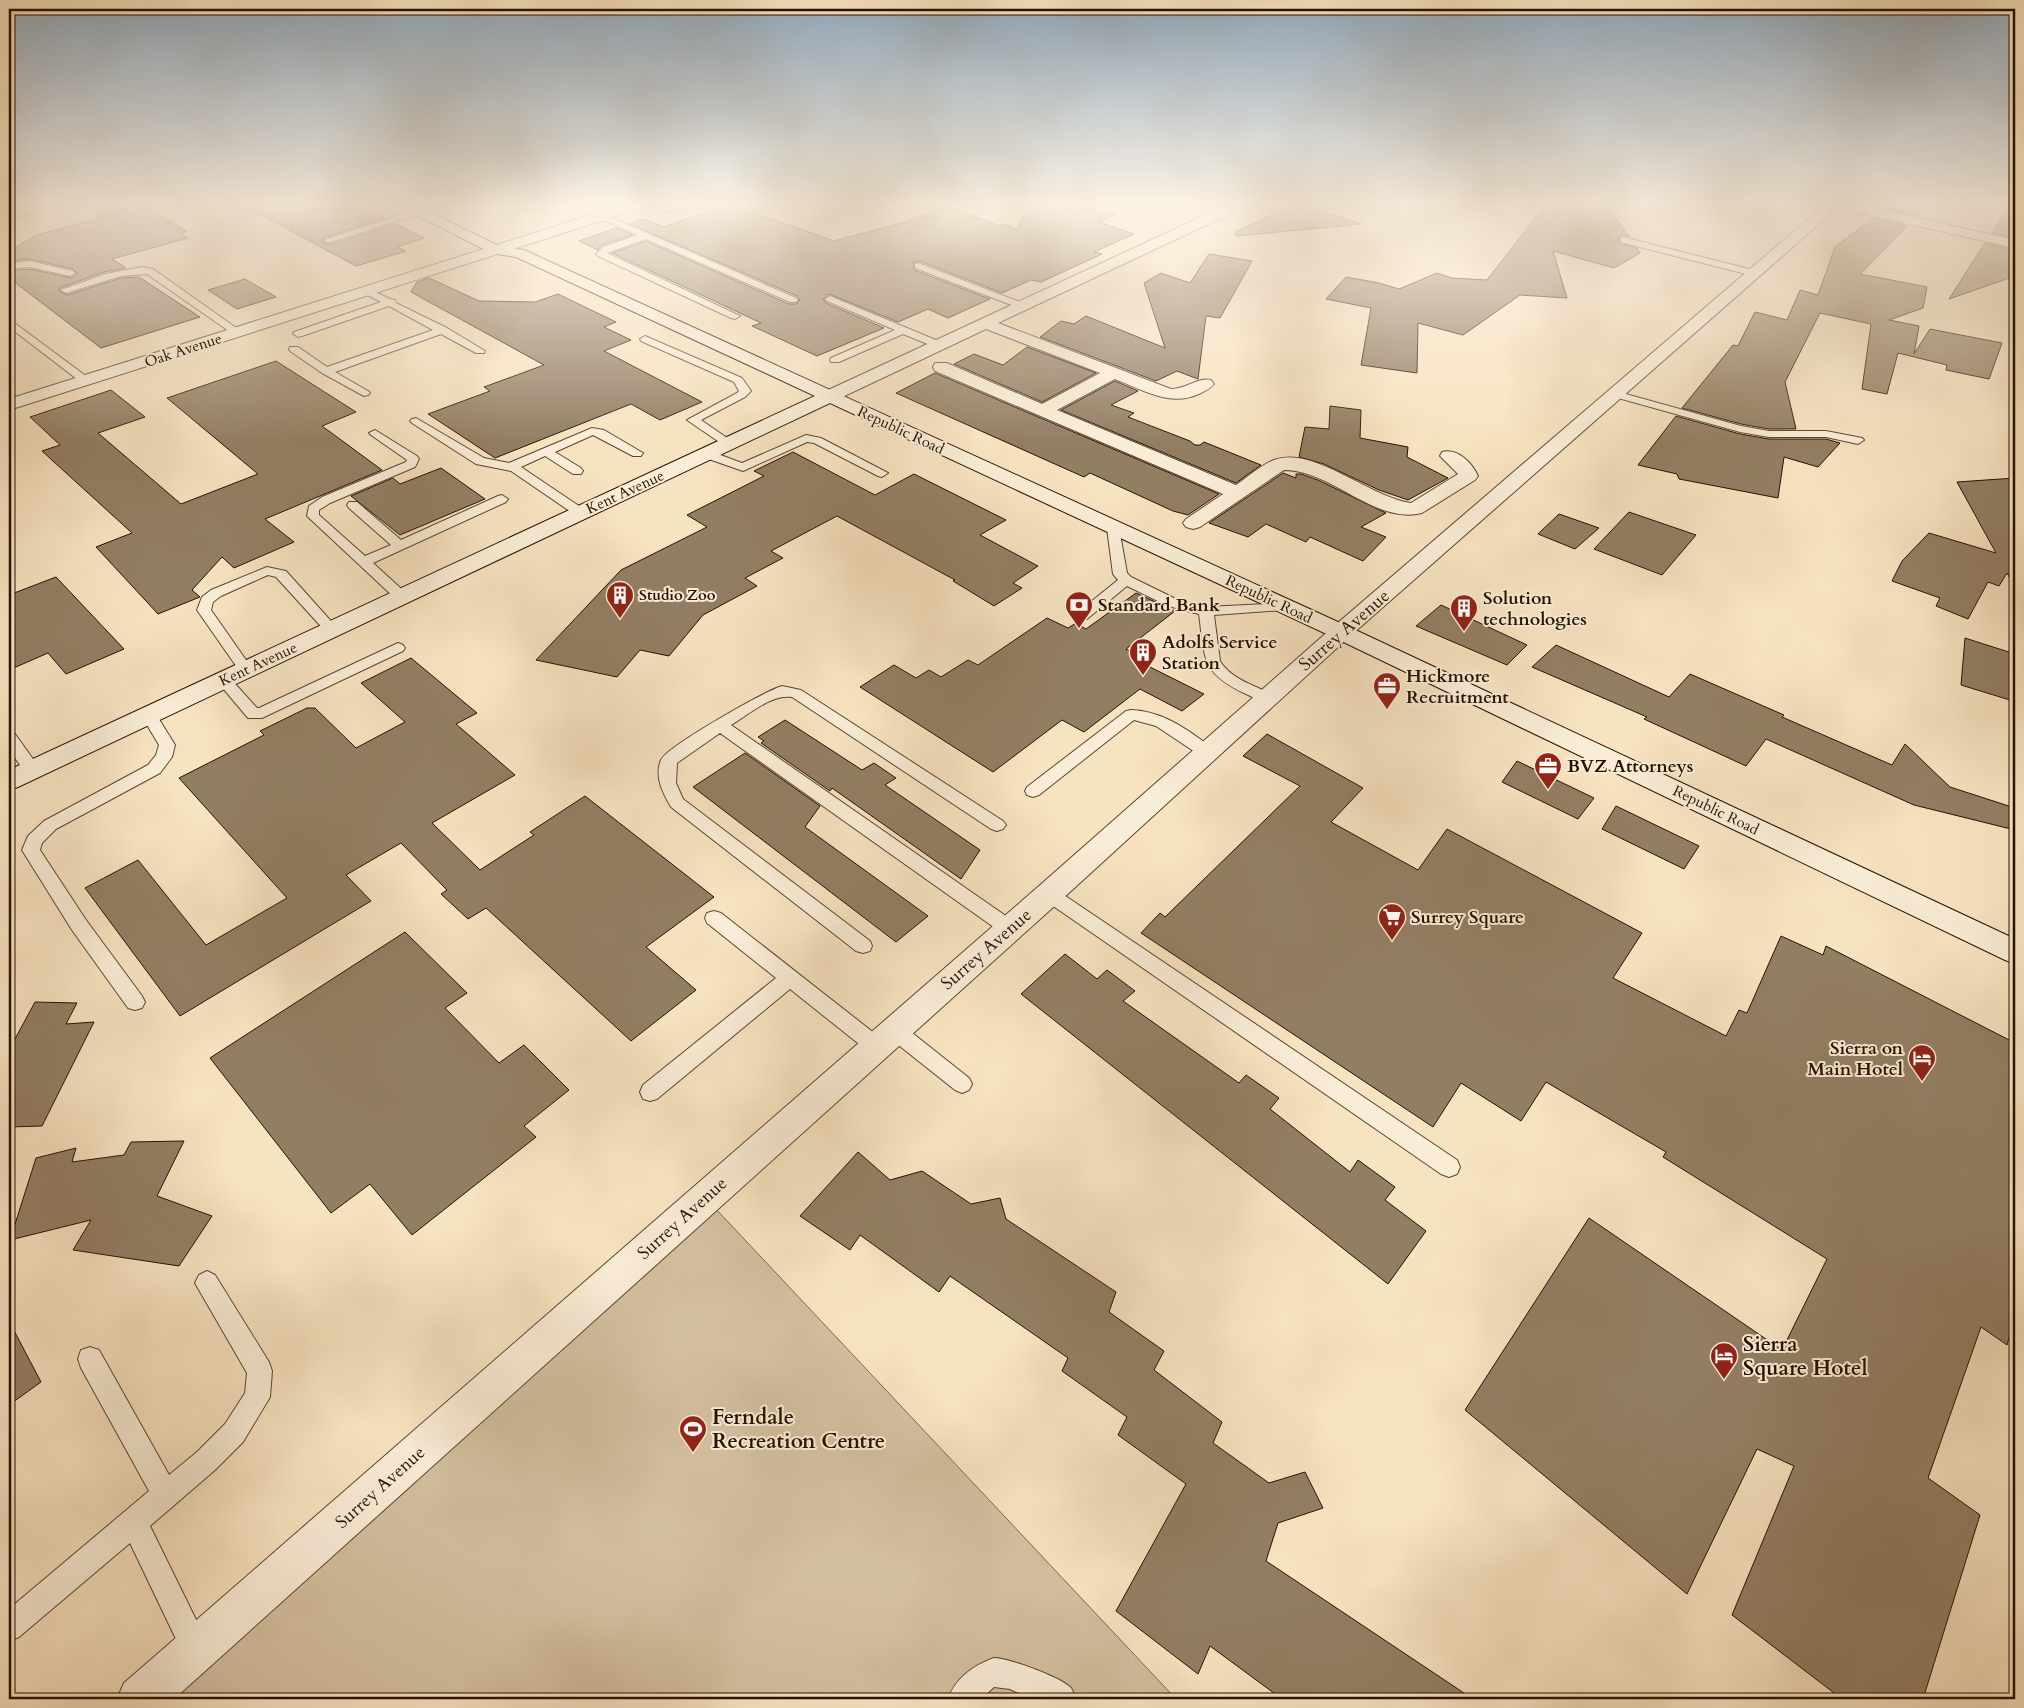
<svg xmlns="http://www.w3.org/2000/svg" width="2024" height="1708" font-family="Cardo,serif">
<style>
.green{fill:#d4bfa0;stroke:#7d6850}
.building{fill:#937e64;stroke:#261000}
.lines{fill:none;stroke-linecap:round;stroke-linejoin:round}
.lane-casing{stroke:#5a4530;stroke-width:2}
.street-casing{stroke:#5a4530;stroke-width:2}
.secondary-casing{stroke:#261000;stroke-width:2}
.lane{fill:#faedd7;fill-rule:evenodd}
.street{fill:#faedd7;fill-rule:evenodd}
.secondary{fill:#faedd7;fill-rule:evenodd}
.labels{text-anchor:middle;stroke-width:4;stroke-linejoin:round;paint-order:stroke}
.far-street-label{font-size:15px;fill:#261000;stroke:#faedd7}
.far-poi-label{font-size:15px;font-weight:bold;fill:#261000;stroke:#faedd7;text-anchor:start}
.poi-label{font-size:18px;font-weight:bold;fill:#261000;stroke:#faedd7;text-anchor:start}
.street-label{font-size:18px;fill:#261000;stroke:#faedd7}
.near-poi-label{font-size:21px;font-weight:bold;fill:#261000;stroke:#faedd7;text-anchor:start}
</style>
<rect width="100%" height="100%" fill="#f8e3c1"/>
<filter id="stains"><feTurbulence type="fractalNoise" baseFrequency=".004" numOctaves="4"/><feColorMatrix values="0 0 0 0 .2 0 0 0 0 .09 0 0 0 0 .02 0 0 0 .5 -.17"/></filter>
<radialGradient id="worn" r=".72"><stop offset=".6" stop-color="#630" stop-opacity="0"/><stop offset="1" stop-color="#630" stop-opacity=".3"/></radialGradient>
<path class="green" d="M715,1208L1176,1699H166Z"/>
<path class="building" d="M239,203H356L385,218L323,238L322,241L325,244H332L396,224L424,238L397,247L406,251L356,266Z
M1031,203H1076L1116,215L1098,222L1134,234L1094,252L1102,254L1041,282L1031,280L1002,293L919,261L914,262V270L990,299L948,318L928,309L898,322L829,294L823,299L826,303L884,328L817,356L752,326L761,323L612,253L646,241L789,304H796L800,300L797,296L630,224L643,219L664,227L730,204L834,241L905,222L946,206L1000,226L1004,224L1017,229Z
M1297,203L1362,224L1236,236L1235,232Z
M1547,203H1605L1629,236H1619V243L1637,248L1640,253L1614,268L1553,251L1567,298L1520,295L1463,335L1418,323L1417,373L1361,365L1371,308L1326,299L1346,277L1379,283L1399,289L1437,273L1452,278L1487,280Z
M1892,203H1930L1917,216L1885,208Z
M2011,203H2015V238L1992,233Z
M140,204L187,231L180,233L188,238L112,259L126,268L104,272L60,288L59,291L67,295L121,278L139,277L200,317L101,348L9,278V271L30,269L71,278L77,273L73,269L30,259L9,261V251L36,235L101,218L96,215Z
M1873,218L1907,226L1860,274L1927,287L1923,308L1889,320L1919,326L1914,354L1930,329L2002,343L1989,379L1946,370L1947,365L1898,353L1887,394L1862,389L1871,324L1820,313L1785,382L1796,429H1769L1741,424L1682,408L1733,345L1738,346L1755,312L1787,320L1800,290L1818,295L1835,247Z
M617,228L633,235L602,245L598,250L579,241Z
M1985,243L2015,250V276L1949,299Z
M1209,254L1252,261L1220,318L1206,316L1198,379L1177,371L1156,381L1040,337L1061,321L1074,324L1086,316L1165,348L1144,283L1161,273L1190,283Z
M429,278L479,301L535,302L558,294L616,322L604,327L631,340L604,351L702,402L660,420L631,404L495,458L428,414L490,391L484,387L544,365L411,292L417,282Z
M245,279L276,297L237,309L208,290Z
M1027,347L1096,373L1042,402L954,364L974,354L1003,365Z
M276,361L356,412L322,426L382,470L265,519L294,542L234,568L222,557L192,590L200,597L158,614L96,547L132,533L42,451L60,445L30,417L111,390L145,417L98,433L181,504L258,474L167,398Z
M935,373L1219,494L1188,515L1173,511L1090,473L1084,477L896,393Z
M1115,381L1138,391L1111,405L1134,413L1128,417L1190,441L1195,445H1200L1204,442L1261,465L1236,483L1061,410Z
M1330,406L1361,410L1360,438L1408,447L1407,457L1448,478L1408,500L1379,490L1324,464L1299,457L1305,427L1329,429Z
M1676,416L1740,434L1769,439H1826L1840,443L1818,467L1784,457L1778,498L1679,479L1677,474L1638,465Z
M793,452L875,495L914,474L1006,520L980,535L1038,566L1013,583L1022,588L994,606L953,581L955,580L837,516L771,551L783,558L745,578L757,586L703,615L669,656L640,650L617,677L536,660L621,570L707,527L687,515L764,476L754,471Z
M441,468L485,499L400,535L351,496L393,478L400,484Z
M1283,473L1296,478V474H1301L1318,480L1386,513L1361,527L1386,537L1363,561L1310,537L1306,542L1266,524L1248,537L1209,523Z
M2015,478V588L2007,573L1999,586L1988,582L1968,619L1936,606L1940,598L1892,581L1902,561L1929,533L1996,553L1957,482Z
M1629,512L1696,535L1662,575L1594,549Z
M1559,514L1599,528L1575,549L1538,534Z
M56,577L124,649L66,674L48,653L9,670V595Z
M1136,593L1175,611L1126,649L1138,655L1134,659L1204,694L1182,711L1140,689L1084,732L1062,720L993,772L860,687L894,665L916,678L929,670L941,677L968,660L978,665L1047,618L1068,628L1076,623L1086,629Z
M1441,605L1527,645L1507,665L1416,626Z
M1965,638L2015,654L2013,701L1961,685Z
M1556,645L1669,697L1690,674L1784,715L1782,717L1892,765L1905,744L1950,787L2015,808V830L1914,805L1766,739L1746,766L1644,719L1647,717L1532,667Z
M411,658L477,713L456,724L515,775L432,823L480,870L534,835L530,832L585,796L714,897L646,947L696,990L631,1041L486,908L468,919L441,894L447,890L401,843L346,875L371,901L180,1016L85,888L138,860L206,945L287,898L179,778L264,735L260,731L307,708H315L356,748L405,722L361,683Z
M785,720L862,770L874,763L896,778L885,785L980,850L961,879L832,788L830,791L761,743L764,741L758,737Z
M1267,734L1363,788L1331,822L1418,870L1447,829L1642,933L1613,978L1726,1036L1739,1010L1747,1013L1781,936L1823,955L1826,946L2015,1043V1316L2007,1345L1981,1327L1928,1478L1980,1515L1923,1699H1842L1732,1615L1794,1466L1757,1449L1687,1594L1465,1410L1589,1218L1782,1350L1827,1259L1663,1157L1666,1152L1546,1082L1521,1121L1461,1083L1433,1127L1141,933L1160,913L1165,917L1300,786L1243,756Z
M745,753L820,806L805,827L928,916L896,942L693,787Z
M1517,761L1594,798L1578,819L1502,782Z
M1616,806L1699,846L1684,869L1602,829Z
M405,932L467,993L445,1008L499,1063L524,1045L569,1090L524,1126L536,1137L412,1235L370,1184L331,1213L210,1058Z
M1065,954L1097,979L1107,970L1135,991L1123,1001L1239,1083L1246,1075L1279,1098L1270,1109L1350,1172L1358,1160L1395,1187L1385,1200L1426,1231L1388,1284L1021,994Z
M35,1002L77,1003L66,1024L94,1022L42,1126L9,1127V1050Z
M184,1141L157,1196L212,1216L179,1266L73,1250L91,1220L10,1240L36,1158L76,1148L72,1162L124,1155L131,1142Z
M858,1152L890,1180L922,1171L971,1204L1000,1198L1006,1219L1116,1292L1109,1312L1164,1351L1154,1370L1222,1422L1213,1443L1269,1483L1305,1472L1323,1508L1278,1523L1266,1561L1473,1699H1282L1210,1646L1198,1674L1116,1611L1186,1484L1118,1435L1127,1417L1062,1371L1068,1358L950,1276L939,1292L860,1235L850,1250L800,1216Z
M9,1321L41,1382L9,1405Z"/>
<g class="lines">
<g class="lane-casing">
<path id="lane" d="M642,203L674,206L706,203C690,214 658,215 642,203Z
M417,209L421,212L420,214L331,242H325L324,240Z
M601,213L796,298L798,300L796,302H790L646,239L607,253L740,316L735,319L731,318L598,256L596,254L603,247L638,235L598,218L597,216Z
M1623,237L1757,271L1759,273L1754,276L1620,242V238Z
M30,261L73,271L75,273L70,276L30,267L9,269V263Z
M918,263L1025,304L1027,306L1022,309L1019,308L915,268V264Z
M142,267L153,269L242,332L241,334H233L147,274L121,276L66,293L61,290L105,274Z
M367,288L390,299L395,300L396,303L447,328L485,351L484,353H476L441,334L335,372L368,391L370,393L368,395L364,396L322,373L290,351L289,349L290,347H298L327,367L433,330L389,306L302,336L298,337L293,334L294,332L381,302L364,293L362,291Z
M830,296L943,343L944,345L943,347H935L903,334L839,362H831L830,360L831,358L895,330L827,301L825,299Z
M9,319L90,379L91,381L90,383H82L9,327Z
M645,336L742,378L751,391L745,397L701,420L733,442L735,444L733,446H725L687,420L737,393L739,391L734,382L641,341L640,339Z
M1615,391L1741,426L1769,431H1826L1862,438L1864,440L1858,444L1826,437H1769L1740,432L1611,396L1609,394L1611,392Z
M416,418L484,458L509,463L592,428L604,430L643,453L641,456H633L593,435L555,452L581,468L583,471L581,474H573L545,456L521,467L585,510L587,513L581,517L577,516L511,471L476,464L412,423L410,421L412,419Z
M375,430L417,456L419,459L415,467L330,503L319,510V515L365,556L391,545L349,508L347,505L349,502H357L401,540L498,496L502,495L508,499L506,502L373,563L407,594L409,597L407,600H397L307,516L309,506L322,497L406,462L407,460L371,435L369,433Z
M806,435L821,438L888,473L882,477L878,476L814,443L807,442L743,471L703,457L701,454L707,450L742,463Z
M1113,524L1119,528L1127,573L1131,577L1178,600L1206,607L1289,603L1291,606L1284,610L1214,615L1220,661C1231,679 1254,685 1271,694L1274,698L1271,702C1262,704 1255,698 1246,694C1201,673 1205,659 1199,614L1168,606L1127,586L1087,619H1077L1075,616L1077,613L1118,580L1113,574L1107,528Z
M267,567L286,571L339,630L337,633H327L276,577L268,575L221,596L213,602L211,610L253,670L251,673H241L197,610L202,597L211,590Z
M398,643L403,645L405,648L403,651L262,718H248L216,680L219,677H229L257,708H259Z
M782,686L801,690L1003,821L1006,825L1003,829L997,831L991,829L792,697C771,694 748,715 731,725L1016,923L1018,928L1016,933L1009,935L1002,933L720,733L677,763L676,783L683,799L870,941L872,946L870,951L863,953L856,951L671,807C663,793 654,777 661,760C666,747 765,691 782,686Z
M149,710L154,711L175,745L172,757L160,773L56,829L42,843L40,850L86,920L142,996L145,1002L142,1008L135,1010L128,1008L72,930L22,850L28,836L44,821L148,765L156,755L159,745L141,715L144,711Z
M1131,710C1158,711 1179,724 1200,739C1205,743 1212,746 1215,752L1213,756L1207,757L1201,756L1156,726L1134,720L1039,795L1033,797L1027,795L1025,791L1027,787L1126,711Z
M9,733L15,734L38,766L40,770L38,774L32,776L26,774L9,749Z
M1049,887L1055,889L1457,1160L1460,1167L1457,1174L1449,1177L1441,1174L1043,899L1040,894L1043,889Z
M714,911L721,913L883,1040L886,1046L883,1052L876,1055L869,1052L790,989L657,1099L650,1101L643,1099L640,1092L643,1085L776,978L707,923L705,918L707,913Z
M894,1022L901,1024L969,1078L972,1084L969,1090L962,1093L955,1090L887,1036L884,1030L887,1024Z
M207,1271L215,1275L269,1362L272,1371L270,1397L243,1442L215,1470L150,1526L206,1640L210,1650L206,1660L196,1664L186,1660L130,1543L19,1637L9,1641V1609L149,1491L81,1368L78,1359L81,1350L90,1347L99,1350L169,1475L197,1452L225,1424L245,1393L247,1373L195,1283L199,1275Z
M994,1658C1008,1658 1061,1677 1071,1688C1073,1691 1074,1696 1076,1699H1032L1010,1689L994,1687L981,1699H948C956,1678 972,1666 994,1658Z"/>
</g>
<g class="street-casing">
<path id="street" d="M629,203H649L648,206L9,410V399Z
M1231,203H1248L1247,206L998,323L1171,389C1187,389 1197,377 1211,380L1214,384C1210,389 1206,390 1201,393C1171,408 1143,390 1115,379L1057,410L1236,485C1248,477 1261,465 1274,460C1312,445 1371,498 1411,503L1458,474L1440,456L1442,452C1458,448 1472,463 1478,476L1475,480L1422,513C1375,525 1332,470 1284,470L1200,527L1193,529L1186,527L1183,523L1186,519L1223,494L935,371L933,367L935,363H947L1042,404L1100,373L986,329L836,400L830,401L824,400L821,396L824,392Z
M1827,203H1853L2015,240V248L1837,208L1349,637L1059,902L174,1699H117L124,1683L1039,886L1333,627Z"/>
</g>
<g class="secondary-casing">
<path id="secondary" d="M41,203H64L63,206L9,219V211Z
M393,203H410L499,246L524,250L1349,627L2015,939V964L2005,960L1333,637L830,403L18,787L9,790V770L815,396L516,257L491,253Z"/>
</g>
<use href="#lane" class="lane"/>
<use href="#street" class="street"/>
<use href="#secondary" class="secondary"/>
</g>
<linearGradient id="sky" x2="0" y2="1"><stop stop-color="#92aabe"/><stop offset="0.46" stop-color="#fcf2e3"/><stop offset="1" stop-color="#fcf2e3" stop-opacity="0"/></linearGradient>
<rect width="2024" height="442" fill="url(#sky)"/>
<defs>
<g id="building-pin" transform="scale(1.4375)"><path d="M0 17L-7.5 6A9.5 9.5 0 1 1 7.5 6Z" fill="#8f2418" stroke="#faedd7"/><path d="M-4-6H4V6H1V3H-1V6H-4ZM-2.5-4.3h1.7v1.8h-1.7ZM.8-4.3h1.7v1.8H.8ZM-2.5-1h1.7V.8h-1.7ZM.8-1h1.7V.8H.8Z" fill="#fff"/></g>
<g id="bank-pin" transform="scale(1.4375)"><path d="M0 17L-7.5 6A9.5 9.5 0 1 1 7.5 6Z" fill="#8f2418" stroke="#faedd7"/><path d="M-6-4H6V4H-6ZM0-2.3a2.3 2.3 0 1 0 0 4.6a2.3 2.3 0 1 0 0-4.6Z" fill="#fff"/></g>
<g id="office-pin" transform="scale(1.4375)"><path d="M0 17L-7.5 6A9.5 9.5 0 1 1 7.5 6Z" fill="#8f2418" stroke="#faedd7"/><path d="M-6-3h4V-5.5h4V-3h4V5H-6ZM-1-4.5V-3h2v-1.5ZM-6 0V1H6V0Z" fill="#fff"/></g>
<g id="supermarket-pin" transform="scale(1.4375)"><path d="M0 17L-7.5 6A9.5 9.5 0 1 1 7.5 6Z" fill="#8f2418" stroke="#faedd7"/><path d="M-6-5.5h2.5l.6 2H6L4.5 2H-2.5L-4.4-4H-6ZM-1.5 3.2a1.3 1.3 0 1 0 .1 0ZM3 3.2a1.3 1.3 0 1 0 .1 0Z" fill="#fff"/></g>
<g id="hotel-pin" transform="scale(1.4375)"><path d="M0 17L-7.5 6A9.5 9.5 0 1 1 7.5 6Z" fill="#8f2418" stroke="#faedd7"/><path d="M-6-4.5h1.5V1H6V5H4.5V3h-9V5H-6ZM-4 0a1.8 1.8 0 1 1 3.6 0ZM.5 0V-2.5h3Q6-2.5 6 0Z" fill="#fff"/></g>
<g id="stadium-pin" transform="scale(1.4375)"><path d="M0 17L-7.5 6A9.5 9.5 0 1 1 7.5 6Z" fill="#8f2418" stroke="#faedd7"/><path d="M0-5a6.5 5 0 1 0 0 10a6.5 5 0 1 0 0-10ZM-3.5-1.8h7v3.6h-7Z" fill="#fff"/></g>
</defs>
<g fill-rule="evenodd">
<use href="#building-pin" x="620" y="595"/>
<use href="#bank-pin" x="1079" y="605"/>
<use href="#building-pin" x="1464" y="608"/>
<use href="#building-pin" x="1143" y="652"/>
<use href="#office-pin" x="1387" y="686"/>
<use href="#office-pin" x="1548" y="766"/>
<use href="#supermarket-pin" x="1392" y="917"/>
<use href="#hotel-pin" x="1922" y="1058"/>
<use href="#hotel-pin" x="1724" y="1356"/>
<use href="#stadium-pin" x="693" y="1429"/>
</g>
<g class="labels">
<g class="far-street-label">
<text transform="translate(183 350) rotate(-18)" y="5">Oak Avenue</text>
<text transform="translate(901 430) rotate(25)" y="5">Republic Road</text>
<text transform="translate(625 492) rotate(-25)" y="5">Kent Avenue</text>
<text transform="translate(1269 599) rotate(25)" y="5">Republic Road</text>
<text transform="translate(258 664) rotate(-25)" y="5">Kent Avenue</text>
<text transform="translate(1716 810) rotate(26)" y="5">Republic Road</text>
</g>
<g class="far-poi-label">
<text x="639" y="600">Studio Zoo</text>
</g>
<g class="poi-label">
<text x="1483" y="604">Solution<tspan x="1483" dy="21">technologies</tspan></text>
<text x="1098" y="611">Standard Bank</text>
<text x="1162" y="648">Adolfs Service<tspan x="1162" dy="21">Station</tspan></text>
<text x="1406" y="682">Hickmore<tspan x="1406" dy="21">Recruitment</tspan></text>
<text x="1567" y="772">BVZ Attorneys</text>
<text x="1411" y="923">Surrey Square</text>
<text x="1903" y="1054" text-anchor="end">Sierra on<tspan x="1903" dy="21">Main Hotel</tspan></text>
</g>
<g class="street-label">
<text transform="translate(1344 630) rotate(-41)" y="6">Surrey Avenue</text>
<text transform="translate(986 949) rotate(-41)" y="6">Surrey Avenue</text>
<text transform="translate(682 1218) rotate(-42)" y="6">Surrey Avenue</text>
<text transform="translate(380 1487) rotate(-42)" y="6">Surrey Avenue</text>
</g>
<g class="near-poi-label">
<text x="1743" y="1351">Sierra<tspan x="1743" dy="24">Square Hotel</tspan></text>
<text x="712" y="1424">Ferndale<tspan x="712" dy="24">Recreation Centre</tspan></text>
</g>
</g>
<rect width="2024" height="1708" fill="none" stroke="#f8e3c1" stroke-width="30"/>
<rect x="10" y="10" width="2004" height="1688" fill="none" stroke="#261000" stroke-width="2.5"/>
<rect x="15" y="15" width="1994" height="1678" fill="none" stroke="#261000"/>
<rect width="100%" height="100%" filter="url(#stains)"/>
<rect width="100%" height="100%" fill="url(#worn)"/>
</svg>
